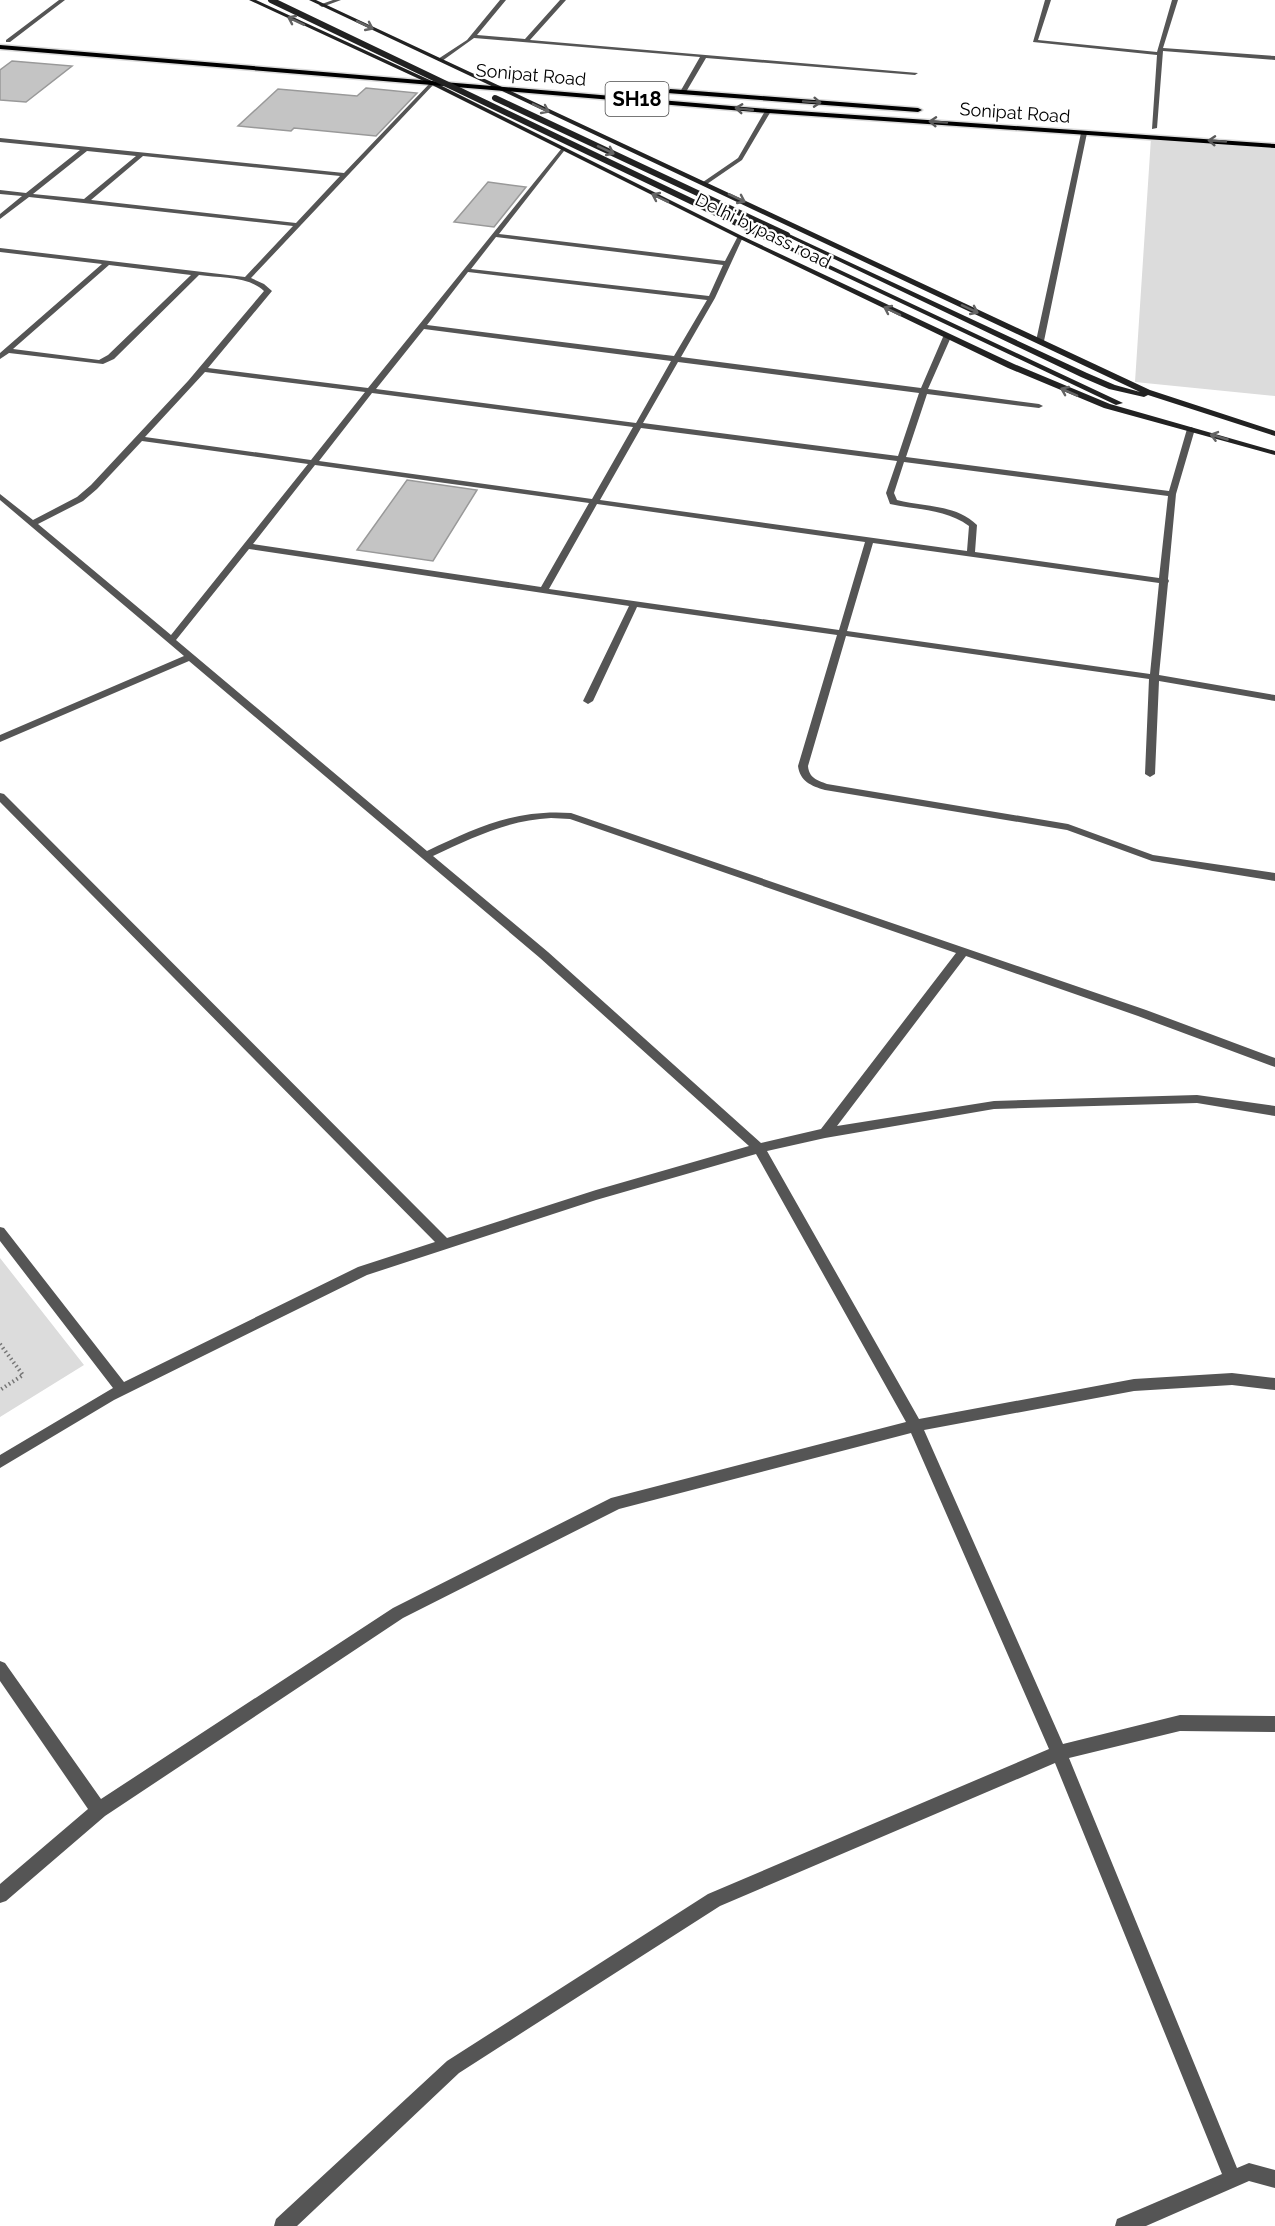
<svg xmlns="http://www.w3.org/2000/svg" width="1275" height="2226" font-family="Raleway,sans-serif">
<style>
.green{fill:#dcdcdc}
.building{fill:#c4c4c4;stroke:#999;stroke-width:1.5}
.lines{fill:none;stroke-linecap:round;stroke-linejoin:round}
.primary-casing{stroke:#dbdbdb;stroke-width:3}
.path{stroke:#777;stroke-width:4;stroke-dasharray:1.5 3;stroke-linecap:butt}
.street{fill:#555;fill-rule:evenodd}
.secondary{fill:#222;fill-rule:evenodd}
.primary{fill:#000;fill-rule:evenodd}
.secondary-bridge{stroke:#222;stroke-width:6}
.oneway{stroke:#646464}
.oneway2{stroke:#595959}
.labels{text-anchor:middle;stroke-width:4.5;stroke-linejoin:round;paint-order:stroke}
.far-street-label{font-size:18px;fill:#000;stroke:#fff}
.shield{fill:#fff;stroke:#4c4c4c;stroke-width:1.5}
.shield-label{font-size:20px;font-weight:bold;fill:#000}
</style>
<rect width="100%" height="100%" fill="#fff"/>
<path class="green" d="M1151,138L1275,149V396L1135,382Z
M0,1258L84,1365L0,1417Z"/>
<path class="building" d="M12,61L72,66L26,102L0,100V70Z
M366,88L417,93L376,136L294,128L291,131L238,126L278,89L357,96Z
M488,182L526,187L494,227L454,222Z
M407,480L477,490L433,561L357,550Z"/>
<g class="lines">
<g class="primary-casing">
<path id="primary" d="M0,45L768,109L1275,144V148L768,113L0,49Z
M670,89L918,108L922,110L918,112L667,93Z"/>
</g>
<path class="path" d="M0,1344L23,1375L0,1390"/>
<path class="street" d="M59,0H65L10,42H6V40Z
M333,0H341L322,7L319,5Z
M500,0H506L477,35L525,39L560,0H566L530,40L918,73L915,75L706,58L686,92L683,94L680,92L700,57L474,38L442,61H438V59L467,40Z
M1045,0H1051L1038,40L1157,52L1172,0H1178L1163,48L1275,56V60L1163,51L1157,128L1152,129L1157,55L1033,42Z
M432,81L434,84L251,278L264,284L272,291L208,368L368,388L562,148L564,151L499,234L725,261L738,236L743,237L715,298L681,357L921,388L943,337L947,335L951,337L928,389L1039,404L1043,406L1039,408L927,394L906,457L1169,491L1187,429L1191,427L1195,429L1176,494L1168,579L1169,581L1168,583L1159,675L1275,695V701L1159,681L1155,774L1150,777L1145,774L1149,679L846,636L808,766C809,778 817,780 827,784L1068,824L1153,855L1275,873V881L1152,861L1067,830L825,790C811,786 800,781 798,766L837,635L637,607L593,701L588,704L583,701L629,606L249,549L176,640L427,851C476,828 515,809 571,813L1146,1010L1275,1058V1067L1138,1016L966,956L837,1126L994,1101L1197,1095L1275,1106V1116L1197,1103L994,1109L825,1138L767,1151L919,1419L1134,1379L1232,1373L1275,1378V1390L1232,1385L1134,1391L924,1430L1063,1744L1180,1715L1275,1716V1732L1180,1731L1069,1758L1237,2168L1249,2163L1275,2170V2188L1249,2181L1146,2226H1115L1117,2219L1222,2174L1055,1763L720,1906L459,2073L297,2226H274L276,2219L447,2061L708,1894L1049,1749L911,1433L619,1509L403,1618L105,1816L6,1901L0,1903V1884L88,1809L0,1681V1661L5,1663L101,1799L393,1608L611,1498L906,1422L756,1154L596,1200L367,1275L114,1400L0,1468V1455L113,1388L0,1241V1227L4,1228L124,1382L358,1267L435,1242L0,802V793L4,794L447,1238L596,1190L749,1146L540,958L189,661L0,742V735L184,656L0,500V494L33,520L77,497L91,485L188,381L264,291C249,276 219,278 199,275L114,359L103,364L9,353L0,359V353L102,264L0,252V248L245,277L293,226L29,197L0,219V214L22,196L0,194V190L26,193L80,150L0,142V138L344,173ZM87,151L136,156L84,199L33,194ZM143,156L340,176L296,223L91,200ZM496,237L723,265L709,296L471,269ZM109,265L191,275L108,355L99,360L13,349ZM468,272L707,300L674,356L427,325ZM424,329L671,361L636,423L376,389ZM678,362L919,393L898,456L643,423ZM205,372L365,392L311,460L145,437ZM372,393L633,427L592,499L319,461ZM641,428L897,461L886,493L890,504C917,510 946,509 969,526L967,551L600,500ZM142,441L308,464L171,635L38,524L83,501L97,489ZM904,462L1168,496L1159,578L975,552L977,525C956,504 923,507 897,500L894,493ZM315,465L589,503L541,587L253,544ZM597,504L865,542L839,630L549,589ZM873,543L1159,583L1150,674L847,631ZM551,818L570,819L956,953L821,1129L761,1143L548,952L433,856C472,838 508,820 551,818Z
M768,109L771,111L742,160L707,184H703V182L738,158L765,111Z
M1084,131L1087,133L1044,341L1040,343L1036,341L1081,133Z"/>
<path class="secondary" d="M249,0H256L434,82L742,236L1014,364L1110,404L1275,451V455L1104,408L1008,368L738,238L430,84Z
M309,0H316L1150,390L1275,431V436L1148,395L1144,397L1109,389L1081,377L784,235L789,234L1087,373L1115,385L1140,392Z
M770,239H774L1123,403L1116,405L770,241Z"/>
<use href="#primary" class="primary"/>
<path class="secondary-bridge" d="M271,0L772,240
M495,98L787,235"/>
</g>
<defs><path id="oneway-shaft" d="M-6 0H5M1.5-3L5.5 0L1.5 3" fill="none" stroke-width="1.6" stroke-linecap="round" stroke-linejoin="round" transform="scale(1.5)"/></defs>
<g class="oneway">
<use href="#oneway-shaft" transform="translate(296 21) rotate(-155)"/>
<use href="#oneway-shaft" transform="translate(365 25) rotate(25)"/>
<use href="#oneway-shaft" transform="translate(541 108) rotate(26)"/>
<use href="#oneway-shaft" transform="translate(606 150) rotate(25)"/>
<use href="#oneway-shaft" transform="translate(660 198) rotate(-154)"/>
<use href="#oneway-shaft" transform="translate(737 198) rotate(25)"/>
<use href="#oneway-shaft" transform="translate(970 309) rotate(25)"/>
<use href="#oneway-shaft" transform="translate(892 311) rotate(-154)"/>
<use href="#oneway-shaft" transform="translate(1069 392) rotate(-156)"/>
<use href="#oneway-shaft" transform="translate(1219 437) rotate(-164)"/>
</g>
<g class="oneway2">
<use href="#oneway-shaft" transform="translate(812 102) rotate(4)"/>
<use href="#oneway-shaft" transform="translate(744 109) rotate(-174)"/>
<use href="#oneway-shaft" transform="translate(938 122) rotate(-176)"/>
<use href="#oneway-shaft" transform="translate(1217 141) rotate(-176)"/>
</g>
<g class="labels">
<g class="far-street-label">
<text transform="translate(531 75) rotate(5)" y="6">Sonipat Road</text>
<text transform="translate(1015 113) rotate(4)" y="6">Sonipat Road</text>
<text transform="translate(763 231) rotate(26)" y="6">Delhi bypass road</text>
</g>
<rect class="shield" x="605.5" y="82" width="63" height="34" rx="4.5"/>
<g class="shield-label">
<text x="637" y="106">SH18</text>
</g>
</g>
</svg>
